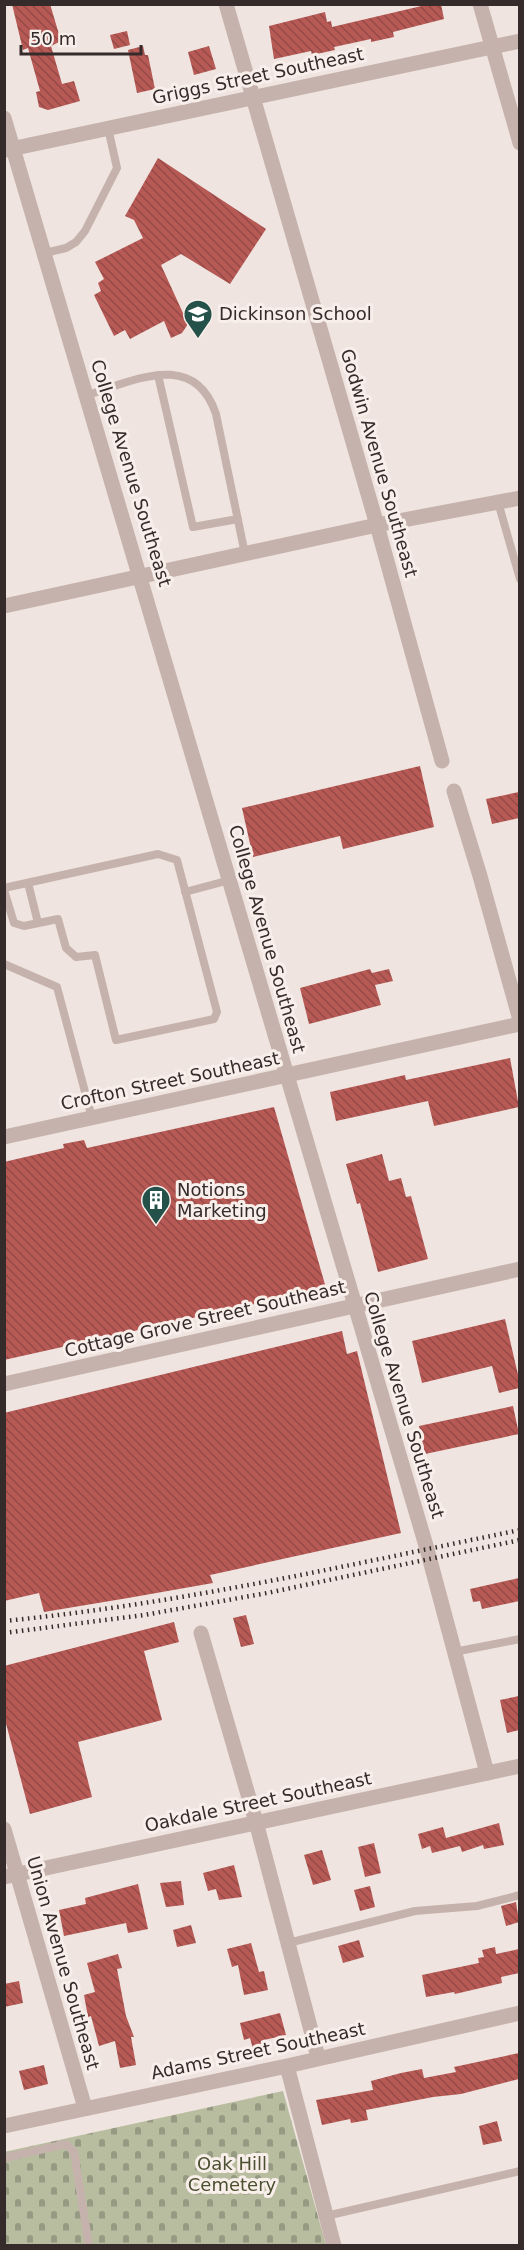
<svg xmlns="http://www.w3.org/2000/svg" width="524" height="2250" font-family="'DejaVu Sans',sans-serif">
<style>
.cemetery{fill:url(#cemetery-stones)}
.building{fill:url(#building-back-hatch)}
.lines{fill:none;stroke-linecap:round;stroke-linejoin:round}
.service{stroke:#c6b2ac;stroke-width:8}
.minor{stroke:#c6b2ac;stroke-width:15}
.tertiary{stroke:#c6b2ac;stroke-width:15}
.rail{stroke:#352b2a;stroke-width:4.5;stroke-dasharray:1.5 4.5;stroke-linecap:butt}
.labels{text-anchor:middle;stroke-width:6;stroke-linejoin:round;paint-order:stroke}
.street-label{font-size:18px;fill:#352b2a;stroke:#f8efea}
.poi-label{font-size:18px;fill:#352b2a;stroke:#f8efea;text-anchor:start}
.park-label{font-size:18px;fill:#4b5031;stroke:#f8efea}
</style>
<defs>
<pattern id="cemetery-stones" width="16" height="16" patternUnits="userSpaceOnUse" patternTransform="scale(1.5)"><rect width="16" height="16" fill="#b9bda0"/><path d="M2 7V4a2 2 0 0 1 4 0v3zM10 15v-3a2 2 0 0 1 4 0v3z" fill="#979a83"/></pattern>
<pattern id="building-back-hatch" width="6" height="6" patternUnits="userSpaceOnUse" patternTransform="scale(1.5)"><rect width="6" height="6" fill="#b75955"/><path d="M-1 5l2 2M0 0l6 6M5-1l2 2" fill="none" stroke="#964a47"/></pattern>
</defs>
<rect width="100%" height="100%" fill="#efe4df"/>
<path class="cemetery" d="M283,2091L326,2245H5L4,2152Z"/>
<path class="building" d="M12,4H50L61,41L51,46L62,84L74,81L80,101L48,110L39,107L36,92L40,91L28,48L23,50Z
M430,4H441L444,19L393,32L394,37L371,42V39L334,47L335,50L312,55L311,51L274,59L269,26L325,12L327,22L331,21L332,27Z
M127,31L130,45L114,49L110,35Z
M143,46L145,55H148L155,89L137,93L128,50Z
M209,46L216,69L194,75L188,52Z
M158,158L266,229L230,284L181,254L161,265L188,324L182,333L171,338L164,321L130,339L125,330L114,336L94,295L101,291L98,283L104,279L95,262L143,238L134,220L125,216Z
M420,766L434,827L343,849L340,836L253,857L242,808Z
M519,792V818L492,824L486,799Z
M370,969L372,973L389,969L393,981L375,985L381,1005L309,1024L300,988Z
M510,1058L519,1107L434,1126L428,1101L336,1121L330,1092L405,1075L406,1080Z
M274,1107L326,1288L4,1360V1162L64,1148L63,1144L84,1140L87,1148Z
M382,1154L389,1181L401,1178L406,1197L411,1196L428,1259L378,1272L360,1203L357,1204L346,1164Z
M505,1319L519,1379V1388L499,1393L492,1366L422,1383L412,1341Z
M342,1331L347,1354L357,1351L401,1533L210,1575L213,1583L128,1598L44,1612L39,1593L4,1601V1413Z
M513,1406L519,1434L425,1454L419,1426Z
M519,1578V1601L482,1609L480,1601L473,1602L470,1589Z
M246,1615L254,1644L241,1647L233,1618Z
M174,1622L179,1642L144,1651L162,1720L78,1742L92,1797L30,1814L4,1716V1666Z
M519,1696V1730L507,1733L500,1700Z
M499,1823L504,1845L484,1849L483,1845L462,1852L460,1846L432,1853L430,1846L422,1849L418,1834L443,1827L446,1838Z
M374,1843L381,1873L365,1877L358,1847Z
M322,1850L331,1880L313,1885L304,1855Z
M234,1865L242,1897L219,1900L216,1889L208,1891L203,1873Z
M181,1881L184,1905L166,1907L160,1883Z
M138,1884L148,1929L128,1933L126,1923L64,1936L59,1910L86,1904L85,1898Z
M370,1886L375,1907L360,1911L354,1890Z
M516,1902L519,1922L506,1926L501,1906Z
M191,1925L196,1943L177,1947L173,1930Z
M359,1940L364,1957L343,1963L338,1946Z
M251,1943L259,1972L264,1971L268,1990L244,1995L238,1965L232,1967L227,1949Z
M495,1947L496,1954L519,1949V1973L501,1977L502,1983L455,1994L454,1992L426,1997L422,1975L479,1963L478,1958L484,1957L482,1950Z
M118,1954L122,1968L117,1969L126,2016L134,2037H131L136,2065L120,2068L115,2041L99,2046L91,2016L88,2017L84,1995L95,1992L87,1963Z
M19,1981L23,2003L4,2007V1984Z
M280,2013L286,2035L264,2040L265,2045L253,2049L250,2038L244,2040L240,2023Z
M519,2053V2079L461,2094L433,2097L366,2110L368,2120L351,2123L350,2119L322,2125L316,2100L373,2090L371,2081L401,2073L422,2069L424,2078L456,2072L454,2067Z
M44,2065L48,2084L24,2090L19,2071Z
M497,2121L502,2141L483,2145L479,2126Z"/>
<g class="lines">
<path class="service" d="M45,253L66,248L76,242L85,231L117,168L108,128
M158,375L193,527L238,519
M87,395C134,381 194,349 216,414L245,554
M498,502L520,579
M28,883L38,923
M4,888L158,854L177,860L217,1012L214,1019L116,1040L95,955L76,957L66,948L58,919L24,926L14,923L4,890
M185,892L230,880
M4,964L57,987L92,1118
M454,1652L520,1639
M288,1943L415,1911L477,1906L520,1895
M4,2158L66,2144L74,2152L89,2246
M326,2216L520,2171"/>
<path class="minor" d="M226,4L377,525L442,761
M4,118L427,1549L487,1773
M6,150L520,41
M4,606L377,525L520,498
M454,791L480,876L520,1020
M4,1137L520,1024
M4,1384L520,1269
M201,1633L256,1822L318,2057
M4,1829L85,2108
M287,2066L334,2246
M4,2126L287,2066L520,2013"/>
<path class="tertiary" d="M480,4L520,143
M4,1877L520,1766"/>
<path class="rail" d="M4,1621C179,1604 348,1565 520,1530
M4,1633L144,1615L267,1593L520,1540"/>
</g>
<defs>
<g id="school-pin" transform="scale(1.5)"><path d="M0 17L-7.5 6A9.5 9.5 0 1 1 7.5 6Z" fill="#24524b" stroke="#f8efea"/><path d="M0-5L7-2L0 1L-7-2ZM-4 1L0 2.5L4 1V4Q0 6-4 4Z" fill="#fff"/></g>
<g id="building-pin" transform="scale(1.5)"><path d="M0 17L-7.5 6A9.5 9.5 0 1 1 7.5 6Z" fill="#24524b" stroke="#f8efea"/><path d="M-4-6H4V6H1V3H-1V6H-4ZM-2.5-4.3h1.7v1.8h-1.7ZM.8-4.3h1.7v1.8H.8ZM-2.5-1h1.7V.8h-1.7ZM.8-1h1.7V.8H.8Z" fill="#fff"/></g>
</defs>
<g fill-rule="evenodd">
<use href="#school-pin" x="198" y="314"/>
<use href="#building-pin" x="156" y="1200"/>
</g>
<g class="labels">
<g class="street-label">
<text transform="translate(258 76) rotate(-12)" y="6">Griggs Street Southeast</text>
<text transform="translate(379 463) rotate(74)" y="6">Godwin Avenue Southeast</text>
<text transform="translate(131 473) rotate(73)" y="6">College Avenue Southeast</text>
<text transform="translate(267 939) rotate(74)" y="6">College Avenue Southeast</text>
<text transform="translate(170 1081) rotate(-12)" y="6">Crofton Street Southeast</text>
<text transform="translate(205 1319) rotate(-13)" y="6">Cottage Grove Street Southeast</text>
<text transform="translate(404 1405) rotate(73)" y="6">College Avenue Southeast</text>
<text transform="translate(258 1802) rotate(-12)" y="6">Oakdale Street Southeast</text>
<text transform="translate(63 1963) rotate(74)" y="6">Union Avenue Southeast</text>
<text transform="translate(258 2051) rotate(-12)" y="6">Adams Street Southeast</text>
</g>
<g class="poi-label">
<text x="219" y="320">Dickinson School</text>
<text x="177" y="1196">Notions<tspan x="177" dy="21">Marketing</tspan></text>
</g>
<g class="park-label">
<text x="232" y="2170">Oak Hill<tspan x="232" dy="21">Cemetery</tspan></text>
</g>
</g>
<rect width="524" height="2250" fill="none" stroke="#352b2a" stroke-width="12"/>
<path d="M21 45v9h120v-9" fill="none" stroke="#352b2a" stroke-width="3"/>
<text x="30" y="45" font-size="18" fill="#352b2a" stroke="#f8efea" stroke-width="4.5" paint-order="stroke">50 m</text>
</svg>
